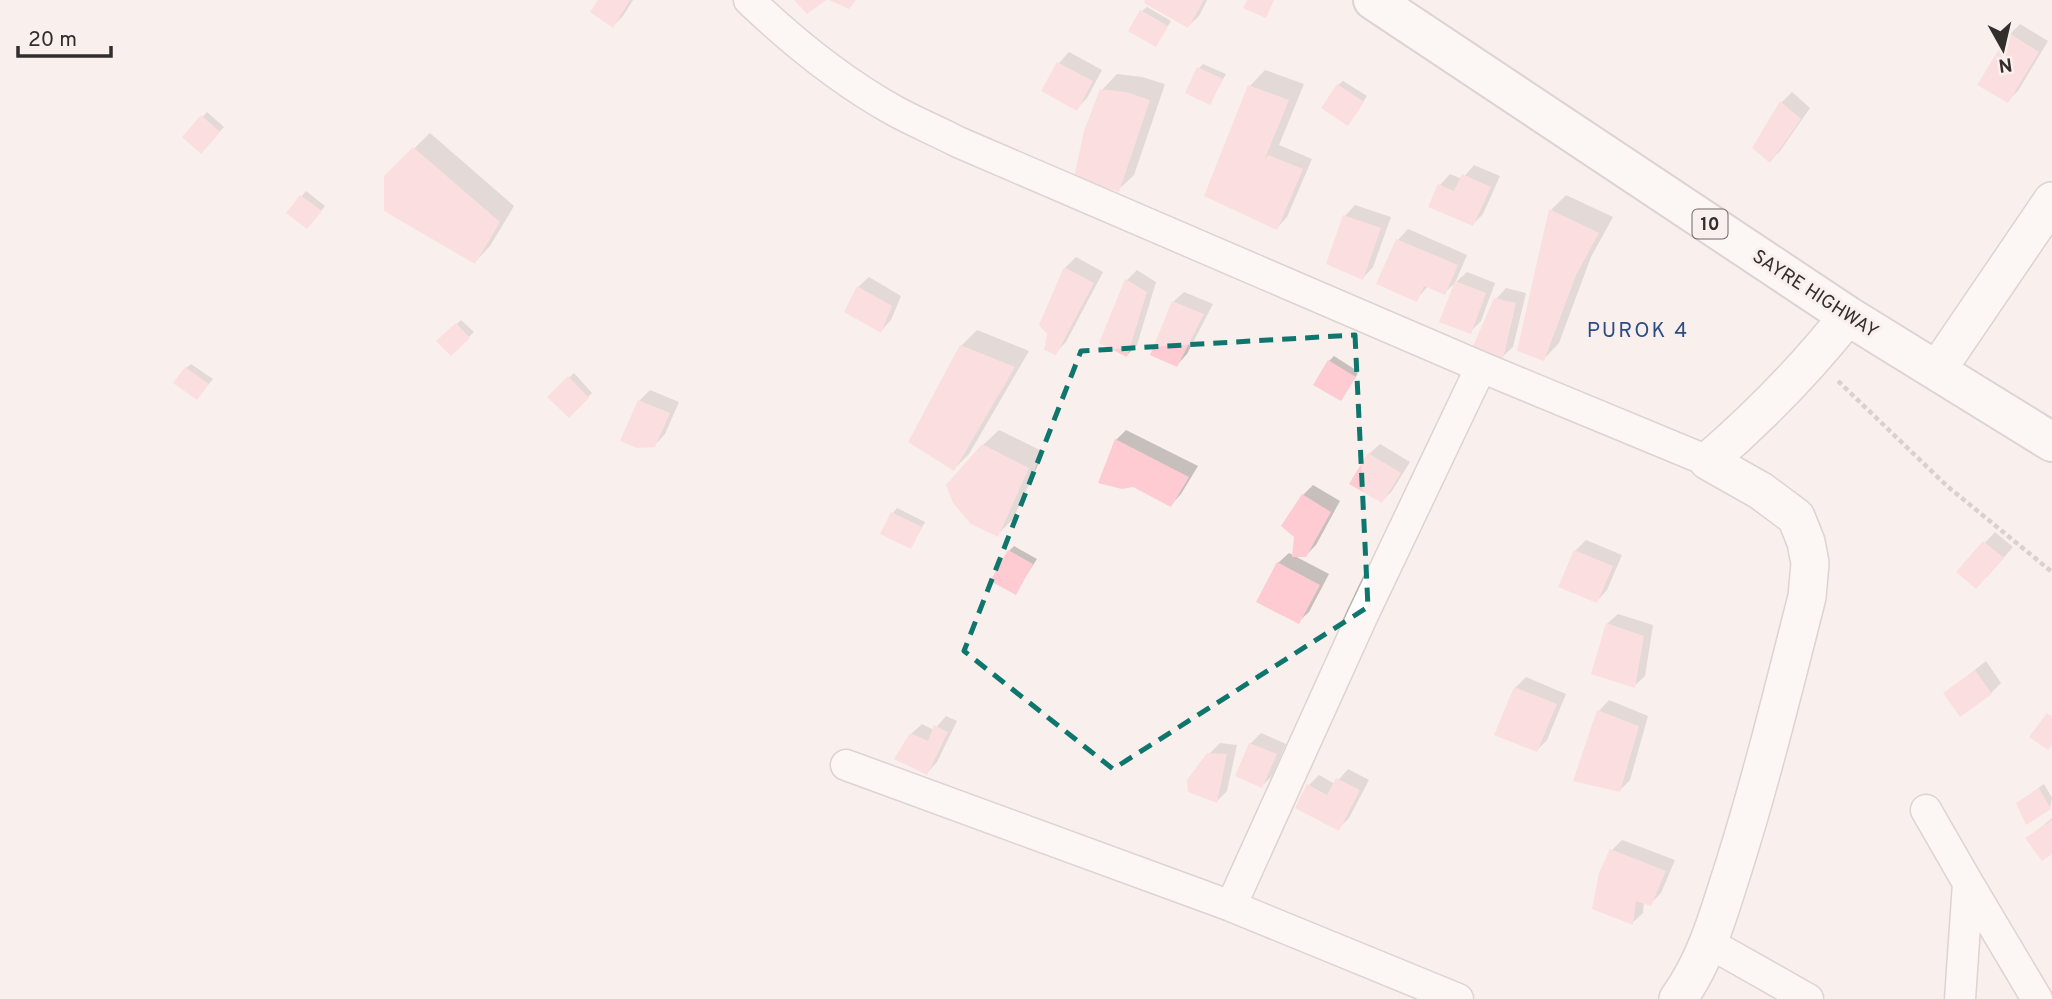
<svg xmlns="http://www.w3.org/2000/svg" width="2052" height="999" font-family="Overpass,sans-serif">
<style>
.shadow{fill:#0003}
.building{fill:#fdcbd1}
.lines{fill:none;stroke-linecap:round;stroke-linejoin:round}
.minor-casing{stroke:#bbb1ae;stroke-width:33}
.tertiary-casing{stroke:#bbb1ae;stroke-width:40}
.trunk-casing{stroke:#bbb1ae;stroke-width:42}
.path{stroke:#b4adaa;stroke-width:4.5;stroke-dasharray:5 3.5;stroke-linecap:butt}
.minor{stroke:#fff;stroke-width:30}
.tertiary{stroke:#fff;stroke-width:37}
.trunk{stroke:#fff;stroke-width:38}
.marked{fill:none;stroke:#0f766e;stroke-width:5;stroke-dasharray:14 9;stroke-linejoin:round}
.labels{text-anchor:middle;stroke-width:6;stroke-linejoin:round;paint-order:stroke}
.shield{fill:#f9efec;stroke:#6d6866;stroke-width:2}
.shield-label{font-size:18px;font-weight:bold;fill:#312e2c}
.street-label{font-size:19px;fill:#312e2c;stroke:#f9efec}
.neighbourhood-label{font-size:21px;letter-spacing:2px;fill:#2d4c84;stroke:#f9efec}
</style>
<rect width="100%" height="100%" fill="#f9efec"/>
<path class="shadow" d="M600,0H633L623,16L613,26Z
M1147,0H1207L1199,16L1188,26Z
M1147,7L1171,21L1156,45L1142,11Z
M2020,24L2048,41L2018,91L2007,101L2010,34Z
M1069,52L1102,70L1087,98L1076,109L1043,90L1059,63Z
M1203,64L1226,74L1209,103L1199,68Z
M1265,70L1304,84L1279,145L1312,159L1287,217L1277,228L1207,195L1250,86Z
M1117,74L1142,77L1165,84L1134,175L1118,190L1102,90Z
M1343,81L1367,96L1352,119L1338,85Z
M1792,92L1810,108L1780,151L1770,161L1754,148L1782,102Z
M207,112L224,127L201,151L184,137Z
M430,133L514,206L490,246L475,262L385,177Z
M1474,165L1500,176L1483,214L1473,224L1430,206L1440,185L1450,174L1462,179Z
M306,191L325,206L312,222L288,213Z
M1566,195L1613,217L1591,257L1559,343L1544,359L1551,210Z
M1355,205L1391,217L1373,267L1363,278L1345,216Z
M1408,229L1467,255L1455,283L1444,293L1428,286L1416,300L1378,283L1398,240Z
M1076,257L1103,272L1066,342L1055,353L1049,333L1041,325L1065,268Z
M1137,270L1156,282L1137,345L1127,355L1101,343L1127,280Z
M1467,272L1495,283L1481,321L1470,332L1456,282Z
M869,277L901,296L891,320L881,331L858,287Z
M1506,288L1526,293L1513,347L1502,357L1496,299Z
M1184,292L1213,304L1187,354L1177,365L1173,302Z
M461,320L474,332L451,354L439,341Z
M977,330L1029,351L969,454L954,469L961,346Z
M1334,356L1359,372L1341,399L1329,361Z
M191,364L213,379L197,398L186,368Z
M574,373L592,393L569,416L549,397Z
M650,390L679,402L665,434L655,445L639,401Z
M999,430L1044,452L1013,519L997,535L983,445Z
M1126,430L1198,466L1181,494L1171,505L1133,486L1116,440Z
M1380,444L1410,462L1392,491L1382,501L1369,454Z
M1313,485L1340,501L1316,545L1306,555L1303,495Z
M897,508L925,522L911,547L893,513Z
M1995,532L2013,547L1987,577L1958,572Z
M1586,540L1622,555L1607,590L1597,601L1575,551Z
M1014,546L1037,559L1015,593L1009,551Z
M1289,553L1329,574L1309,612L1298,622L1278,563Z
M1618,614L1653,625L1645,676L1634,686L1607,624Z
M1986,661L2001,683L1991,693H1946Z
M1526,677L1566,694L1547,740L1537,750L1515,688Z
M1609,700L1648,716L1630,780L1620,790L1575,780L1599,711Z
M946,716L957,721L937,762L927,773L911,734L922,724L934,730Z
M1261,733L1286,744L1272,776L1262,786L1237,775L1250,744Z
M1220,743L1237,745L1227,791L1217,801L1209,754Z
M1348,769L1369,780L1349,818L1338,829L1309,785L1319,775L1335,784Z
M2044,784L2052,798L2050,808L2023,799Z
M2052,818V851L2027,839Z
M1622,840L1675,860L1661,893L1650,904L1644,902L1643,913L1632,923L1611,851Z"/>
<path class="building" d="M598,0H630L613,28L590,12Z
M794,0H826L807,14Z
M829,0H856L849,9Z
M1145,0H1204L1188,28L1144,3Z
M1247,0H1274L1266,18L1243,8Z
M1140,10L1168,26L1156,47L1128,31Z
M2009,33L2039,52L2008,103L1977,85Z
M1057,62L1093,81L1077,111L1041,91Z
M1197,67L1223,79L1210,105L1185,93Z
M1337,84L1364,102L1348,126L1321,108Z
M1248,85L1289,100L1264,161L1268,155L1303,169L1277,230L1204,196Z
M1100,89L1126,92L1150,100L1119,192L1074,177L1084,131Z
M1780,101L1801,119L1770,163L1752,148Z
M201,115L220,132L201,154L182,137Z
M413,147L500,222L475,264L384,211V176Z
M1462,174L1491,187L1473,226L1428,207L1438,184L1454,191Z
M300,195L322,211L307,229L286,213Z
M1549,209L1599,233L1576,275L1544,361L1517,351Z
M1343,215L1381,228L1363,280L1326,264Z
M1396,239L1458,265L1445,295L1424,286L1417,302L1376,284Z
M1064,267L1094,283L1056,355L1044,350L1047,334L1039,325Z
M1125,279L1147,292L1127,357L1099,343Z
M1455,281L1486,293L1471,334L1439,322Z
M857,286L892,306L881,333L844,312Z
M1494,298L1516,303L1503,359L1471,351Z
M1172,301L1204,314L1177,367L1150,355Z
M456,323L470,338L451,356L436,341Z
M960,345L1015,367L954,471L908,442Z
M1328,360L1356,377L1341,401L1313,385Z
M185,367L209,384L197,400L173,383Z
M568,376L589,398L569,418L547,397Z
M638,400L670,413L655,447L637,448L620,441Z
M1115,439L1189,477L1171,507L1133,487L1122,489L1098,483Z
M982,444L1029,468L998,537L971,524L953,503L946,485Z
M1368,453L1401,473L1382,503L1349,484Z
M1302,494L1331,512L1306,557H1292L1294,537L1281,526Z
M891,512L922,527L911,549L880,534Z
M1983,541L2004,558L1976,589L1956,572Z
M1008,550L1033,564L1016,595L990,581Z
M1574,550L1613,566L1597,603L1558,587Z
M1277,562L1320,585L1299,624L1256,602Z
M1606,623L1644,636L1635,688L1591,674Z
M1975,670L1992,694L1960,717L1943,693Z
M1514,687L1557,704L1537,752L1494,735Z
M1597,710L1639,726L1620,792L1573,781Z
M2047,713L2052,717V745L2048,750L2029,737Z
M934,725L948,732L927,775L894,759L910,733L928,741Z
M1249,743L1277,754L1262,788L1235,776Z
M1207,753L1227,754L1217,803L1188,792L1187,780Z
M1336,778L1360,790L1339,831L1295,808L1307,784L1327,795Z
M2039,788L2051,809L2026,825L2016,803Z
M2052,820V854L2042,861L2025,838Z
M1610,849L1666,871L1651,906L1636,901L1633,925L1592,909L1599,873Z"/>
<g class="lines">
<g class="minor-casing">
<path id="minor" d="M749,0C793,42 841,81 895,111C915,122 937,131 958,142L1481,367L1708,461
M846,765L1231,906L1458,999
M1926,810L1968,883L1960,999
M1968,883L2037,999
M1231,906L1362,617L1481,367
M1709,943L1808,999"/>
</g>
<g class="tertiary-casing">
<path id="tertiary" d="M1937,370L2052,201
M1678,999C1707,959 1719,912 1734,866C1762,777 1784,687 1807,597L1810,563L1806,542L1796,517L1761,491L1708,461C1760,416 1806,369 1848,316"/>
</g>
<g class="trunk-casing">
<path id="trunk" d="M1373,0L1848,316L2052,442"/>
</g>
<path class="path" d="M1838,381L1947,486L2052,572"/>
<use href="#minor" class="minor"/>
<use href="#tertiary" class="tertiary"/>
<use href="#trunk" class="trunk"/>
</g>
<path d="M0 0H2052V999H0ZM1355,335L1368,607L1113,769L964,651L1081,351Z" fill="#f9efec" fill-opacity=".55" fill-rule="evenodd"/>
<path class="marked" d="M1355,335L1368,607L1113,769L964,651L1081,351Z"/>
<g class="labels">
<rect class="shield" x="1692.5" y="209.5" width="35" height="29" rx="5"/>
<g class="shield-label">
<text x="1710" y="230">10</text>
</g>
<g class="street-label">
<text transform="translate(1816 293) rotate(33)" y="7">SAYRE HIGHWAY</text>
</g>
<g class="neighbourhood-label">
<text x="1638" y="337">PUROK 4</text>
</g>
</g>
<g transform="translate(2003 49) rotate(172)" stroke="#f9efec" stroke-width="5" paint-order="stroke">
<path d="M0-5L12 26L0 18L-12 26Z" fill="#312e2c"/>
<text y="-10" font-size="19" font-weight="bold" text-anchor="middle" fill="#312e2c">N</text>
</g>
<path d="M18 46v10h93v-10" fill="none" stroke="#312e2c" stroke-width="3.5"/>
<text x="28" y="46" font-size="21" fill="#312e2c" stroke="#f9efec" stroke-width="5" paint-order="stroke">20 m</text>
</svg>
